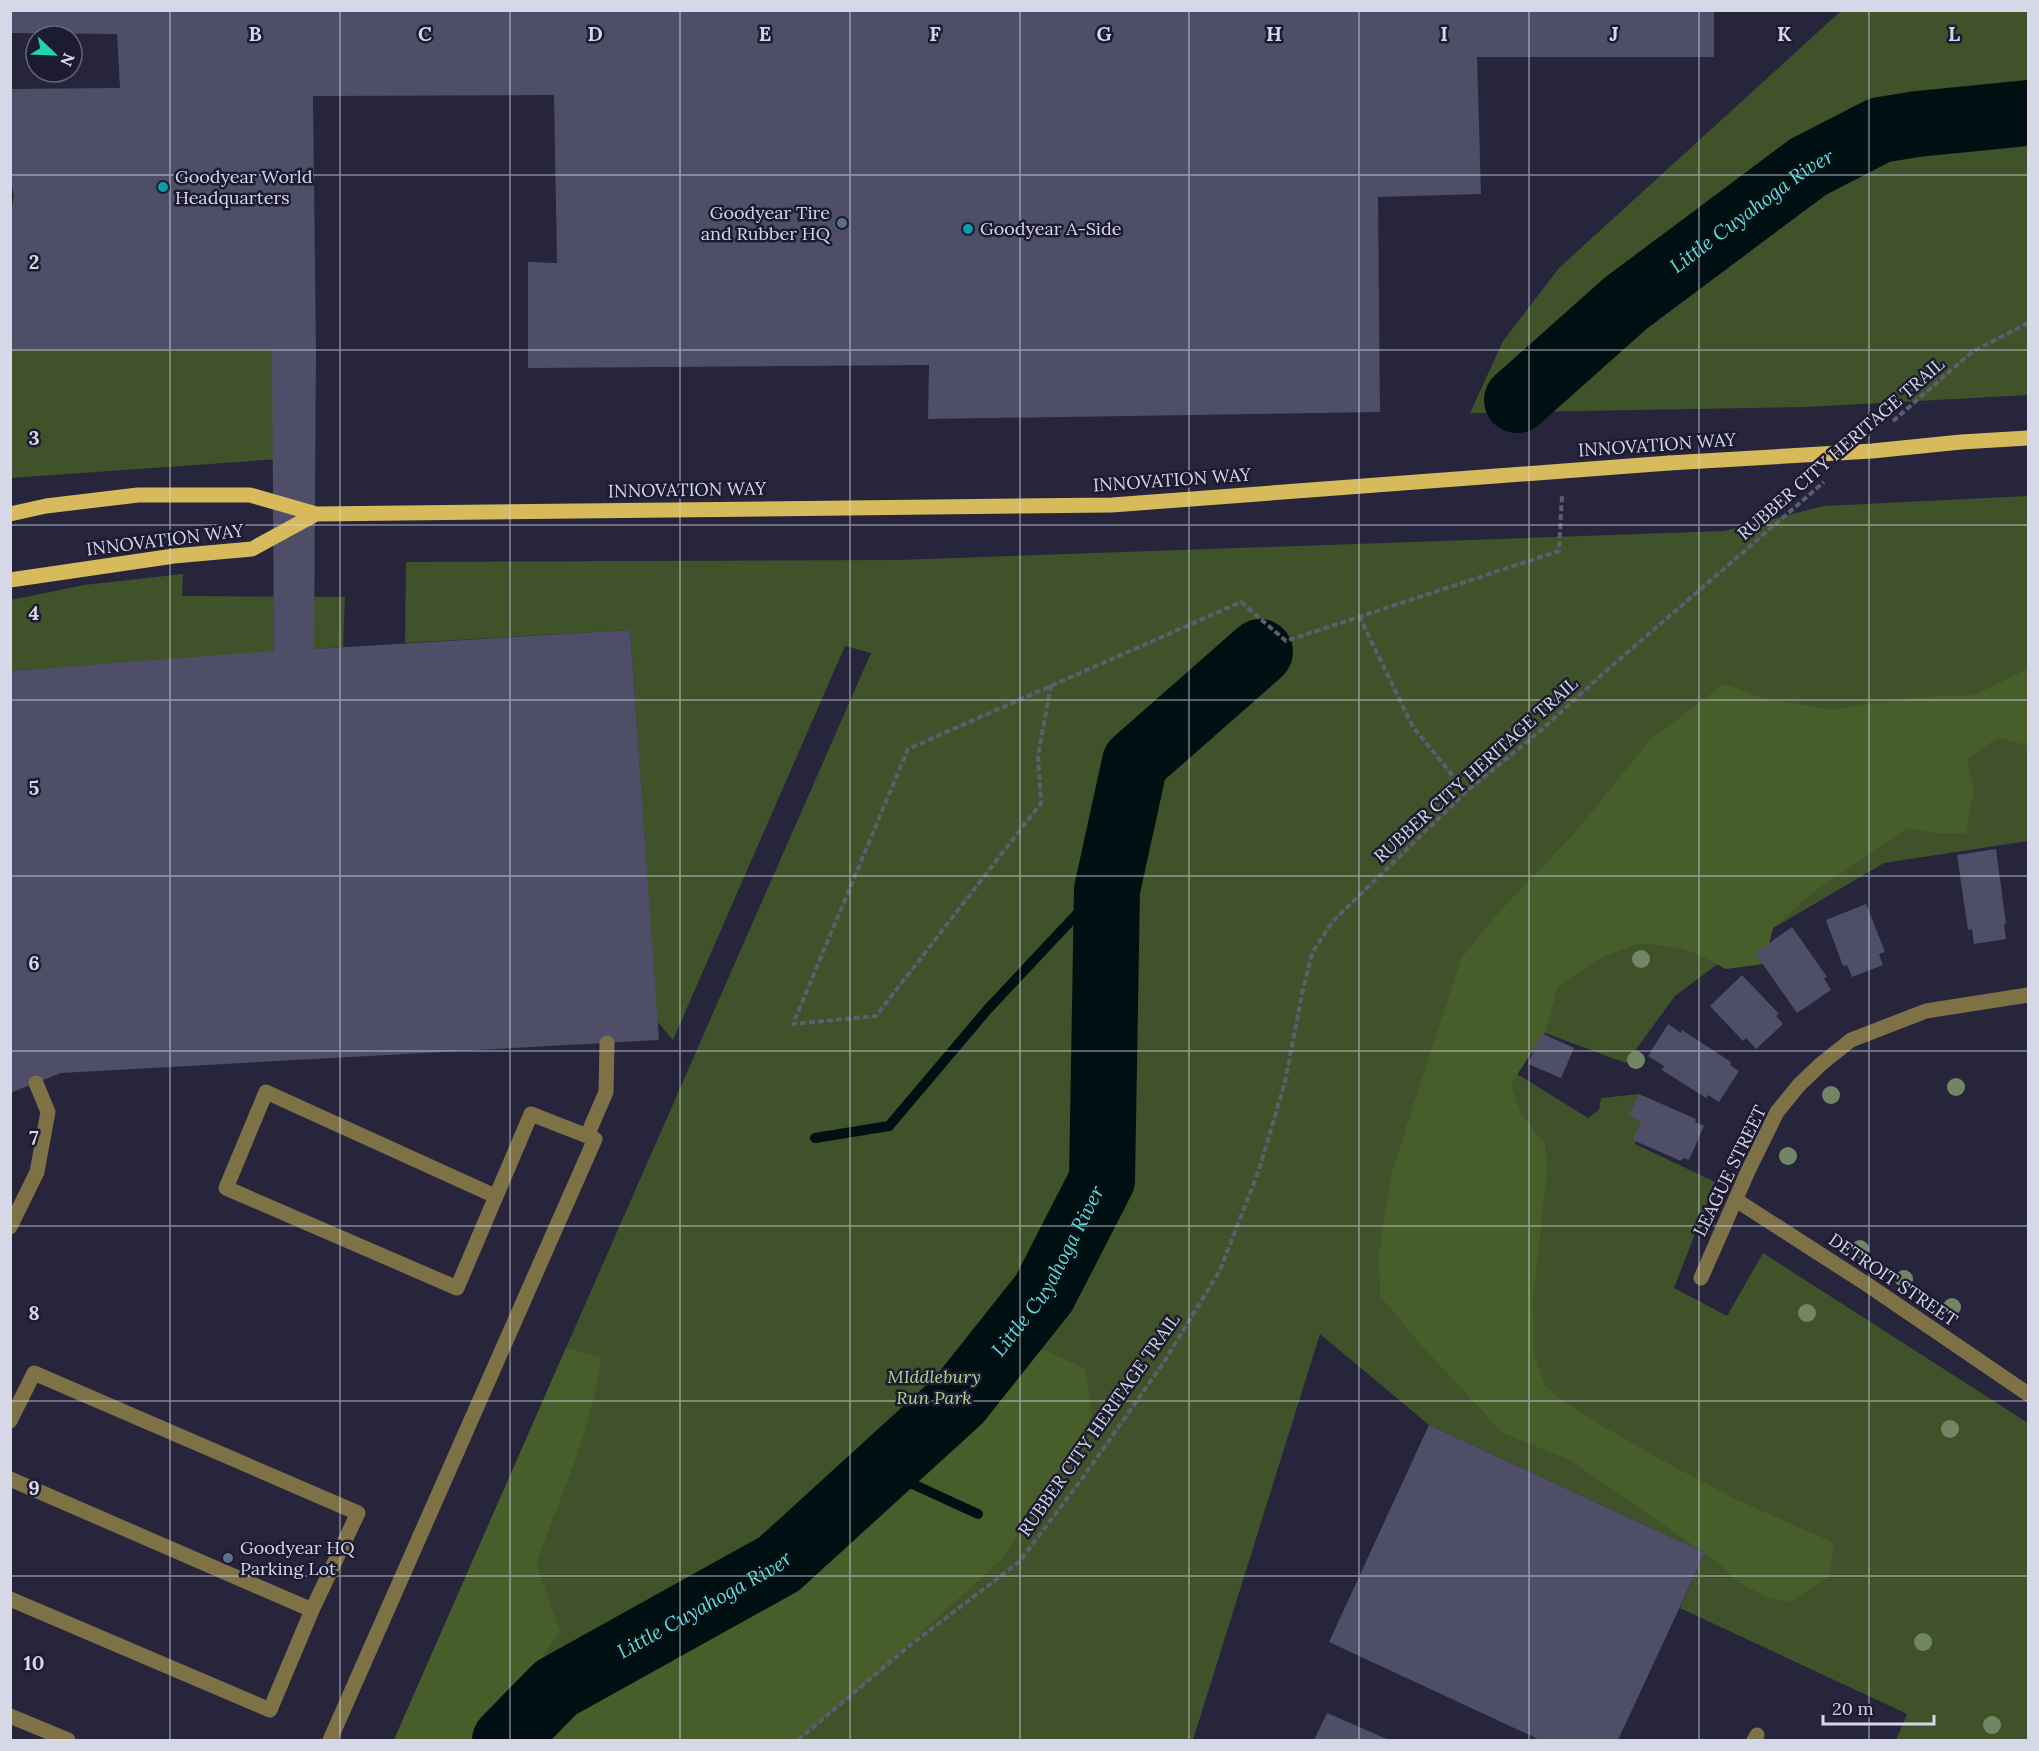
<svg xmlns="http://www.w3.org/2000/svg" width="2039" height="1751" font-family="Lora,serif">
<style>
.green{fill:#3f5229}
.forest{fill:#475e2b}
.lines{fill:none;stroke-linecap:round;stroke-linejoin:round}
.stream{stroke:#001012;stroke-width:10}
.river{stroke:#001012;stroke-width:66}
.building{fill:#4f4e68}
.path{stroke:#5d5d70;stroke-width:4;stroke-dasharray:6 3;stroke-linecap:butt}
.minor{stroke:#7e7146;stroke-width:15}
.major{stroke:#d6ba5b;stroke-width:15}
.major-bridge{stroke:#d6ba5b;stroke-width:15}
.tree{fill:#728666}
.grid{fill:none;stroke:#d7d8e7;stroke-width:1.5;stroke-opacity:0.55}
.culture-dot{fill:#0f9aa8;stroke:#1c1b31;stroke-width:2}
.service-dot{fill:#5c6f8a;stroke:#1c1b31;stroke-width:2}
.labels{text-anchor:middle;stroke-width:5;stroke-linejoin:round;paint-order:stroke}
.poi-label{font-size:18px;fill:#d7d8e7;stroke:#1c1b31;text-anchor:start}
.street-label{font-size:18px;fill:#d7d8e7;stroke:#1c1b31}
.park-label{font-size:18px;font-style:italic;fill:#b1d689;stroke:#1c1b31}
.water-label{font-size:20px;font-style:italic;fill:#5fdbe2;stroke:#1c1b31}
.grid-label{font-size:20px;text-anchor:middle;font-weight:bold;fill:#d7d8e7;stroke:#1c1b31;stroke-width:5;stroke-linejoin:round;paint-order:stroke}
</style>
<rect width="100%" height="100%" fill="#26253b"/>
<path class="green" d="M1842,10L2028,11V395L1807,407L1470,413L1503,341L1559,268Z
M11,349H274L279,459L11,478Z
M2028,496V841L1884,863L1739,948L1675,996L1626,1063L1545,1033L1517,1074L1588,1118L1599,1110L1601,1098L1639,1094L1630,1117L1642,1122L1635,1144L1715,1182L1674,1288L1727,1316L1763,1253L2028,1423V1740H1896L1907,1714L1680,1608L1705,1553L1429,1425L1320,1334L1193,1740H394L871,653L845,646L673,1040L657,1021L630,630L405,643L406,562L898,560L1724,531L1824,506Z
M183,574L182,596L345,597L343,647L11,671V600L84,585Z"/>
<path class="forest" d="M2028,669V746L1998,737L1967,760L1974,789L1966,834L1935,833L1908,828L1812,893L1773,928L1764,964L1726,969L1697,954L1680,948L1639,943L1598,959L1558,986L1545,1032L1511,1084L1521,1114L1545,1144L1547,1171L1533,1300L1534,1351L1544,1384L1560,1399L1609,1430L1667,1463L1731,1497L1834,1543L1830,1576L1788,1603L1768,1597L1739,1583L1716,1561L1570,1460L1503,1433L1422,1346L1380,1296L1379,1254L1391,1174L1461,959L1499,912L1574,834L1649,741L1724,684L1763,698L1831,710L1918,697L1974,695Z
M566,1348L601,1357C592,1430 561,1496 536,1563L560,1632L529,1676L497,1709L477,1740H394Z
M1042,1349L1085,1369L1092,1416L1003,1558L868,1681L798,1740H530L547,1714L588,1684L740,1605L784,1576L835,1536L859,1525L960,1435Z"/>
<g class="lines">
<path class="stream" d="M815,1138L889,1126L987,1010L1108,881
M882,1470L978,1514"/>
<g class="river">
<path id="s1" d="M1517,400L1626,303L1808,167L1880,130L1917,124L2028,113"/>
<path id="s2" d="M505,1740L556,1688L779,1564L959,1400L1044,1293L1102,1180L1107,890L1135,762L1260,652"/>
</g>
</g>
<path class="building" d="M10,10H1714V57H1477L1481,194L1378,197L1380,412L928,419L929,365L528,368V262L557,263L554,95L313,96L316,350L314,649L630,630L659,1040L61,1073L10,1093V671L274,651L272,349H10V216L14,196L10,177V89L120,88L117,34L10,33Z
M1996,849L2006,924H2004L2006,939L1974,944L1972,929L1968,930L1957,855Z
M1866,904L1885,952L1879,954L1883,965L1852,977L1847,965L1843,966L1826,920Z
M1792,927L1827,977L1824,978L1831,990L1797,1013L1755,953Z
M1742,975L1779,1014L1776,1016L1783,1024L1756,1049L1746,1038L1743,1041L1710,1006Z
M1668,1024L1681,1033L1682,1030L1731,1062L1730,1065L1739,1071L1719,1102L1708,1095L1706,1098L1662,1070L1664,1066L1648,1056Z
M1541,1033L1574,1048L1561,1078L1528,1064Z
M1639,1094L1696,1119L1695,1122L1704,1126L1689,1160L1683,1158L1681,1161L1633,1140L1641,1122L1629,1116Z
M1429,1425L1705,1553L1618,1740H1540L1329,1642Z
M1327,1713L1389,1740H1314Z"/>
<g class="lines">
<path class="path" d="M1893,421L1972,352L2028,323
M1359,616L1413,727L1466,792
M1051,685L1038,756L1041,803L876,1016L793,1024L908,749L1241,602L1286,641L1559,551L1562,496
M798,1740L909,1646L1019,1562L1084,1476L1164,1362L1220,1270L1259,1170L1285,1082L1302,994L1312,953L1333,921L1466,792L1540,731L1606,671L1824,482"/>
<path class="minor" d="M587,1136L606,1092L607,1043
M1736,1200L1868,1285L2028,1394
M10,1227L37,1172L48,1112L36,1083
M1701,1278L1748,1171L1777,1112L1799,1085L1821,1064L1851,1040L1926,1011L2028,995
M10,1421L34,1373L358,1513L312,1610
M10,1479L312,1610L270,1710L10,1599
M10,1716L68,1740
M330,1740L595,1139L531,1114L457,1288L226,1188L266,1092L495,1196
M1754,1740L1757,1735"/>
<path class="major" d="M10,514L46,506L138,495H250L316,514L1112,505L1669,463
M10,580L174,556L252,549L316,514"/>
<path class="major-bridge" d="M1669,463L1872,451L1961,442L2028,438"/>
</g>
<g class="tree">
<circle cx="1641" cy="959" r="9"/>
<circle cx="1636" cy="1060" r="9"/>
<circle cx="1956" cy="1087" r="9"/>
<circle cx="1831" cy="1095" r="9"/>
<circle cx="1788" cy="1156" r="9"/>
<circle cx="1860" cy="1249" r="9"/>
<circle cx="1904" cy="1279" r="9"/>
<circle cx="1952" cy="1307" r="9"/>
<circle cx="1807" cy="1313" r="9"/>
<circle cx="1950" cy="1429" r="9"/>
<circle cx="1923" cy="1642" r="9"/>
<circle cx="1992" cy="1725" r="9"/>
</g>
<path class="grid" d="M170,10V1740M340,10V1740M510,10V1740M680,10V1740M850,10V1740M1020,10V1740M1189,10V1740M1359,10V1740M1529,10V1740M1699,10V1740M1869,10V1740M10,175H2028M10,350H2028M10,525H2028M10,700H2028M10,876H2028M10,1051H2028M10,1226H2028M10,1401H2028M10,1576H2028"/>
<g class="culture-dot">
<circle cx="163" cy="187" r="6"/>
<circle cx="968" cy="229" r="6"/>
</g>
<g class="service-dot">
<circle cx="842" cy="223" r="6"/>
<circle cx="228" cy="1558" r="6"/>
</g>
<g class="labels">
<g class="poi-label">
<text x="175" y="183">Goodyear World<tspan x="175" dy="21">Headquarters</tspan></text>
<text x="830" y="219" text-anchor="end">Goodyear Tire<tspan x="830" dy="21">and Rubber HQ</tspan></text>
<text x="980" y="235">Goodyear A-Side</text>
<text x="240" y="1554">Goodyear HQ<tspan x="240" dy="21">Parking Lot</tspan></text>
</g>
<g class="street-label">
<text transform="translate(1657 445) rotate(-4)" y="6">INNOVATION WAY</text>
<text transform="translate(1841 449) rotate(-41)" y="6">RUBBER CITY HERITAGE TRAIL</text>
<text transform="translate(1172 480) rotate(-4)" y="6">INNOVATION WAY</text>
<text transform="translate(687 490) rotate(-1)" y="6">INNOVATION WAY</text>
<text transform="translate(165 540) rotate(-7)" y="6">INNOVATION WAY</text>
<text transform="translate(1476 770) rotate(-42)" y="6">RUBBER CITY HERITAGE TRAIL</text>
<text transform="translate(1730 1171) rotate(-64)" y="6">LEAGUE STREET</text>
<text transform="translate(1893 1280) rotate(34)" y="6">DETROIT STREET</text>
<text transform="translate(1099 1425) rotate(-55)" y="6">RUBBER CITY HERITAGE TRAIL</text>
</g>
<g class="park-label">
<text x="934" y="1383">MIddlebury<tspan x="934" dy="21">Run Park</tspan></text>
</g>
<g class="water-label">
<text dy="7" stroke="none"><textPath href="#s1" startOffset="302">Little Cuyahoga River</textPath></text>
<text dy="7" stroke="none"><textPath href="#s2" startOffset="729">Little Cuyahoga River</textPath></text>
<text dy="7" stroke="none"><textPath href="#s2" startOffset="243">Little Cuyahoga River</textPath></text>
</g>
</g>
<g class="grid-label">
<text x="255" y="41">B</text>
<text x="425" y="41">C</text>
<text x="595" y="41">D</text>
<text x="765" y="41">E</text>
<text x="935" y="41">F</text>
<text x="1104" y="41">G</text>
<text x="1274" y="41">H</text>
<text x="1444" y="41">I</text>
<text x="1614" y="41">J</text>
<text x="1784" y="41">K</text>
<text x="1954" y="41">L</text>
<text x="34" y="269">2</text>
<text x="34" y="445">3</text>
<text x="34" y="620">4</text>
<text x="34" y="795">5</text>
<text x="34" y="970">6</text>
<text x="34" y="1145">7</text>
<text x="34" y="1320">8</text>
<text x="34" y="1495">9</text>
<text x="34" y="1670">10</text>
</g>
<rect width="2039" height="1751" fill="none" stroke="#d7d8e7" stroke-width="24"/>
<g transform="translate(54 54) rotate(113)"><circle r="28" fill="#1c1b31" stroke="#67677a" stroke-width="1.5"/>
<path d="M0-4.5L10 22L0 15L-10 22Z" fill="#1fd5b0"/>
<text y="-9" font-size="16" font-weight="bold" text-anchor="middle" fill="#d7d8e7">N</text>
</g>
<path d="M1823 1715v9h111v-9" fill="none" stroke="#d7d8e7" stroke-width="3"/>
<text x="1832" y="1715" font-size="18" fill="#d7d8e7" stroke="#1c1b31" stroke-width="4.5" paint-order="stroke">20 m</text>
</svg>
